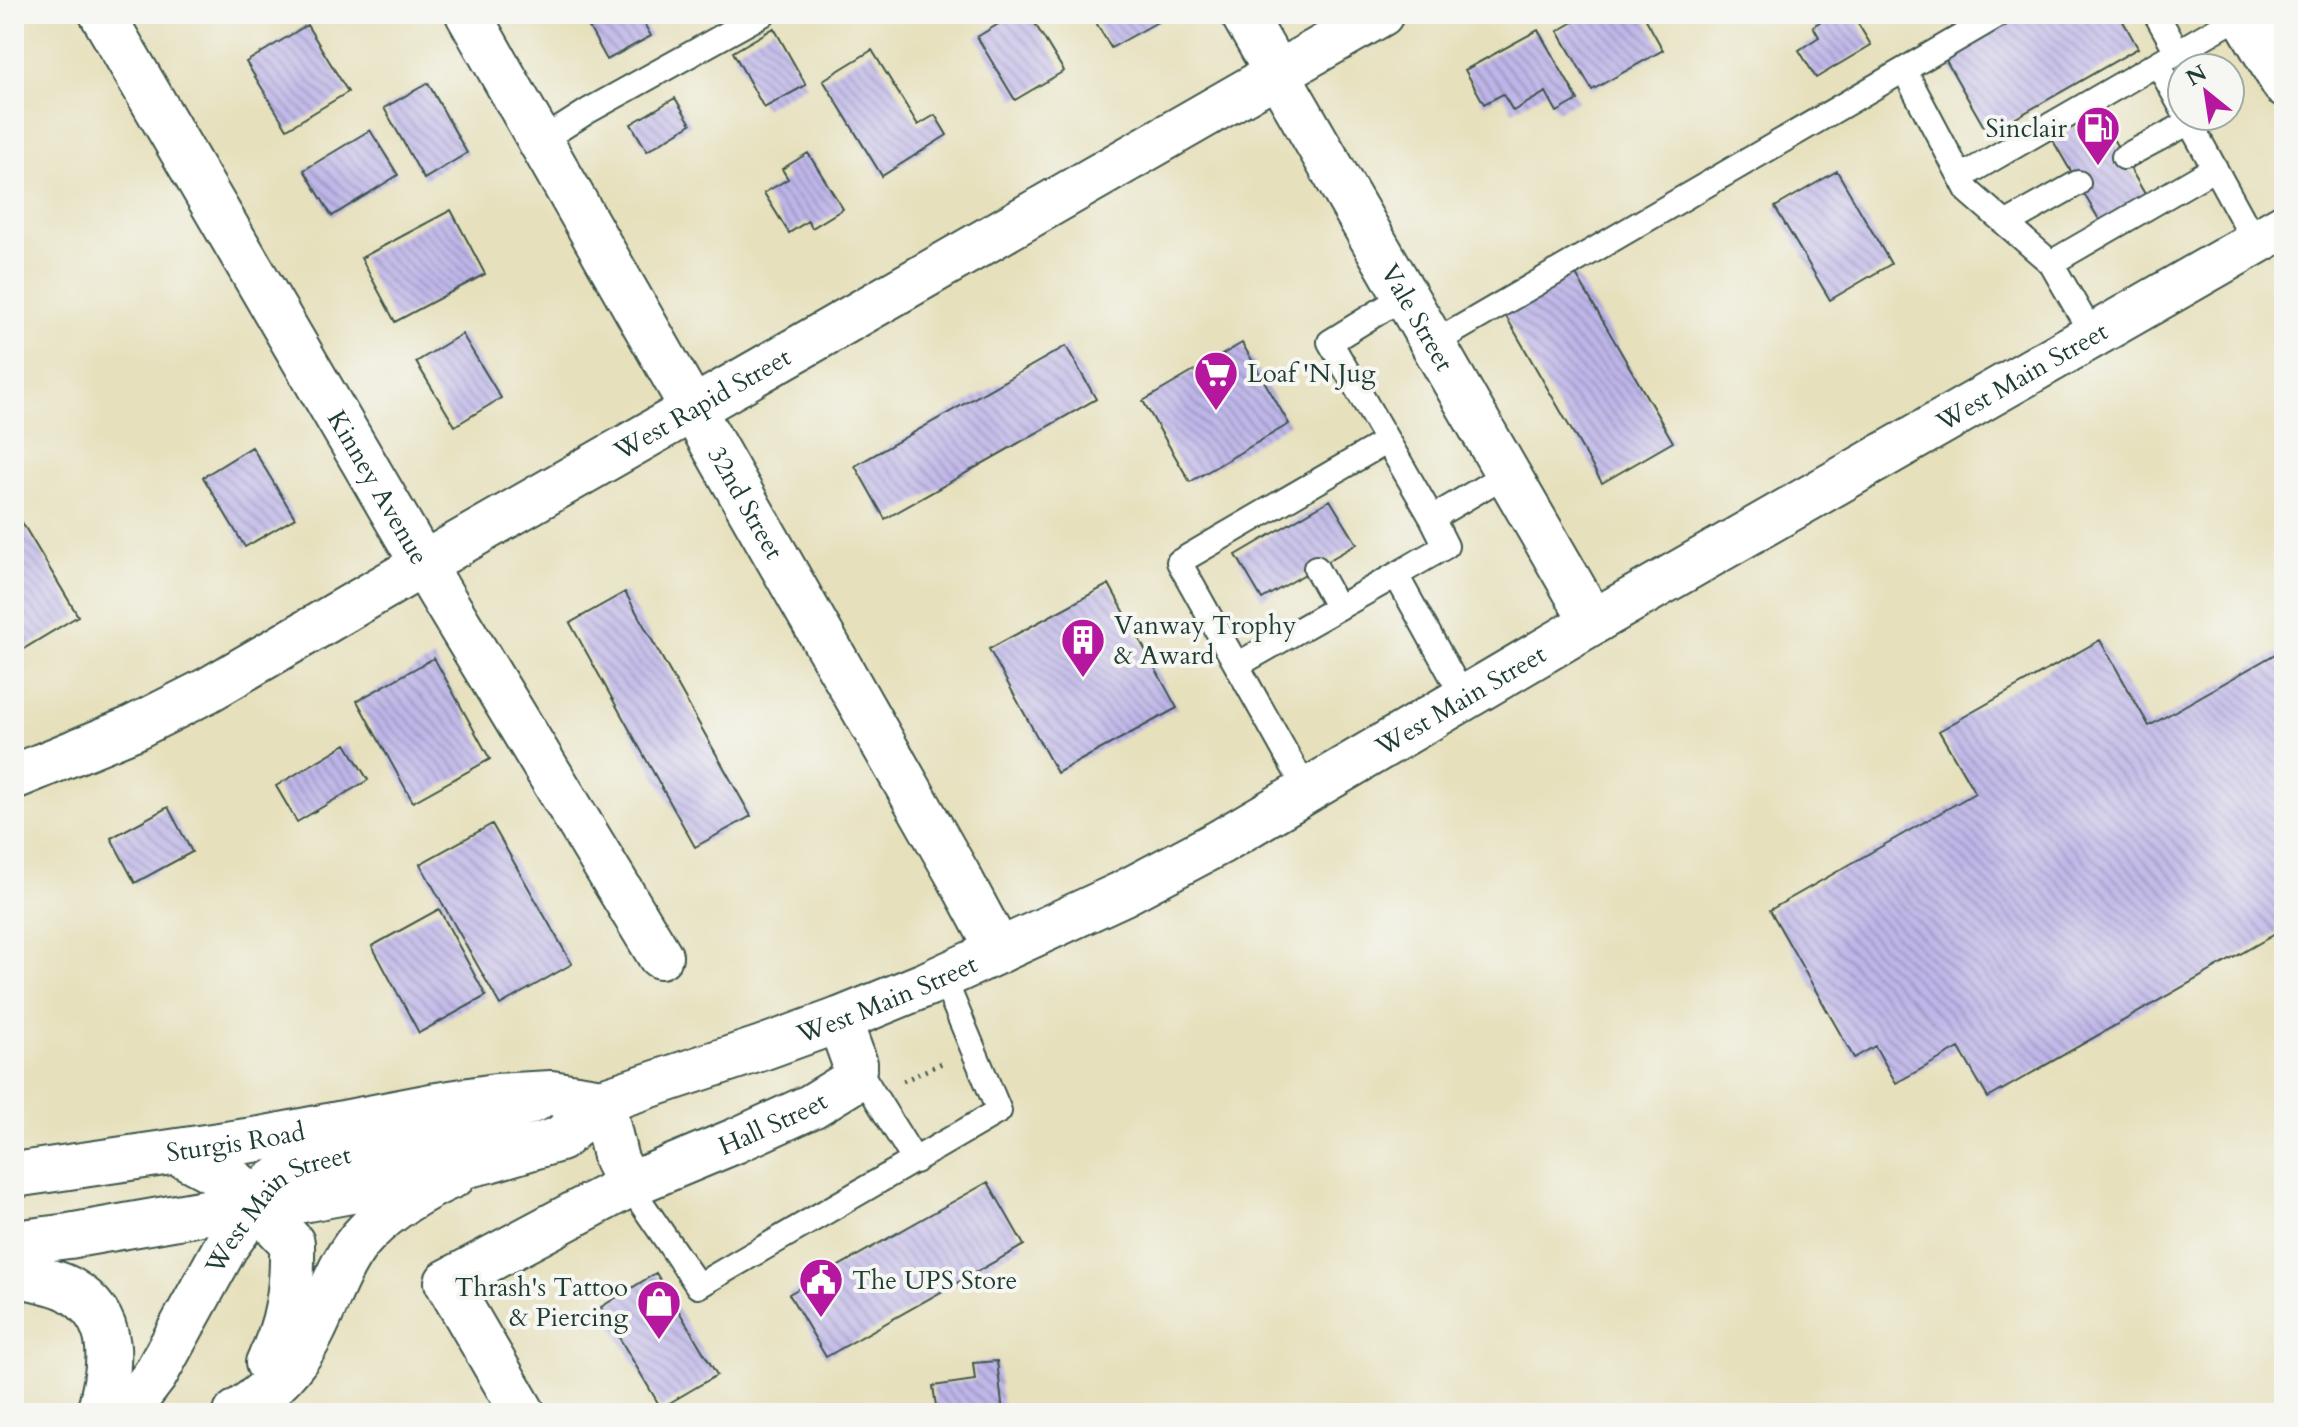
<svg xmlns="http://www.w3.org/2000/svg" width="2298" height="1427" font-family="Cardo,serif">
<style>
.building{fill:url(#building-back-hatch)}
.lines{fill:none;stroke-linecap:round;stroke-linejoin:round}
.lane-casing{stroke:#3d5548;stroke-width:28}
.street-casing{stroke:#3d5548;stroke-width:48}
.secondary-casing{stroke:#3d5548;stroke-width:48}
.primary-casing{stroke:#3d5548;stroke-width:48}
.path{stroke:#3d5548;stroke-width:5;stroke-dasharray:2 6;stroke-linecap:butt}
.lane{stroke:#fff;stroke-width:24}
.street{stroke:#fff;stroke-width:44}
.secondary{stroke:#fff;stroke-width:44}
.primary{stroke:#fff;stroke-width:44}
.labels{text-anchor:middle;stroke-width:8;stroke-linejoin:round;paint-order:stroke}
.poi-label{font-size:26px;fill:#1f3d34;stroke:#f6f6f2;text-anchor:start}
.street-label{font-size:26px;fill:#1f3d34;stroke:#f6f6f2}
</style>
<defs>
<pattern id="building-back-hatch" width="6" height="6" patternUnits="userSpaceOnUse" patternTransform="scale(2)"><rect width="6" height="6" fill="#beb5e8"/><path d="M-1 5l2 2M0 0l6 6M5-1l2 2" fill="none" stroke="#9a94bd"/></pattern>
</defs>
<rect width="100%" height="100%" fill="#f6f6f2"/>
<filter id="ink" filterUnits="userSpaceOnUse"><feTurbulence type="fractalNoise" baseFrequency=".0125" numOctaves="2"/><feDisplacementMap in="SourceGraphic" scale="16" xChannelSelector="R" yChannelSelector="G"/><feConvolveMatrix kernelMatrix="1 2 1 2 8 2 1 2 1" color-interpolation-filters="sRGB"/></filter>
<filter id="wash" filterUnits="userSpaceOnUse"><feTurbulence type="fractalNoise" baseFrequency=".006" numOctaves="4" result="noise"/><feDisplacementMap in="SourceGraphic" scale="32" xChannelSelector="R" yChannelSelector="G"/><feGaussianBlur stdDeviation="1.8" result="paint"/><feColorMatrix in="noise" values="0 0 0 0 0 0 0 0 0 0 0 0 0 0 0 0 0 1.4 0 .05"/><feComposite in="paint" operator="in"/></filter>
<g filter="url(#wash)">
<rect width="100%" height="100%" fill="#e6e0bc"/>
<g id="blocks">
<path class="building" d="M595,14H639L651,36L607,60L585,20Z
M1015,14H1029L1064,71L1015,100L977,37Z
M1091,14H1160L1163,19L1111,48Z
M1576,14H1643L1663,50L1592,90L1558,31L1579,19Z
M1833,14H1852L1871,45L1816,78L1799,50L1819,37L1813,26Z
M2019,14H2119L2138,48L1988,134L1944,57Z
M307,25L348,92L287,129L246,62Z
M774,28L806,85L764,108L733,52Z
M1538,30L1578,100L1557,112L1546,92L1513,111L1503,94L1484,104L1465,70Z
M872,50L918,125L935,115L947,135L882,176L823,80Z
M428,83L467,153L424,179L384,108Z
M675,98L691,124L647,151L631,124Z
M2098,113L2149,201L2104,228L2052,139Z
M370,130L398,175L332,216L304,170Z
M808,153L843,209L812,228L808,221L789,233L764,193L788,179L782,169Z
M1837,171L1891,264L1830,300L1775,207Z
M451,210L485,274L395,322L361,258Z
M1575,273L1673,442L1602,483L1504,313Z
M462,334L501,398L455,426L416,362Z
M1242,343L1289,424L1190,482L1143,401Z
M1066,346L1096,399L885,519L855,466Z
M252,447L295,518L245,547L203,477Z
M1330,500L1357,544L1262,599L1236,555Z
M14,509L78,616L15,654L14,652Z
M1109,584L1177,708L1057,773L989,649Z
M625,592L751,816L695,847L570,623Z
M2100,640L2149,726L2284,649V929L1988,1098L1959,1048L1896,1083L1875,1046L1854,1058L1770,910L1975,793L1939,731Z
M434,658L490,759L413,802L357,701Z
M346,744L368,780L297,822L276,786Z
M168,807L192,852L135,883L111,838Z
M492,824L572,964L500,1005L420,864Z
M439,909L486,996L419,1033L372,946Z
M988,1182L1024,1245L826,1357L789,1294Z
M656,1273L717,1375L661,1408L601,1307Z
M997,1361L1003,1413H937L933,1386L975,1380L973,1363Z"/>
</g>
</g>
<g filter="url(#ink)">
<use href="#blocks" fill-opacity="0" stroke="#3d5548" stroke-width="2"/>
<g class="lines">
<g class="lane-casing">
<path id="lane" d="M2156,14L2178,53
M2158,64L2182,108
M1904,70L1968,191L2051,263L2093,336
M2186,116L2255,242
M541,141L588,111L763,14
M2124,157L2190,122
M1961,177L2243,14
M2007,223L2078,183
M2051,263L2215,168
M1406,295L1330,342L1432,518L1508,473
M1434,343L2000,14
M1316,568L1338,608
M1396,575L1446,546L1432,518
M1237,665L1396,575L1464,698
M1307,791L1179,562L1387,441
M855,1064L915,1161
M629,1185L698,1286L999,1111L943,977"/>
</g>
<g class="street-casing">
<g id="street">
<path id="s1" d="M102,14L440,593L660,956"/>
<path id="s2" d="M468,14L958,875L999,951"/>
<path id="s3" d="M1243,14L1593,622"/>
<path id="s4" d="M14,777L131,729L208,690L456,545L1381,14"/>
<path d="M602,1101L616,1160L629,1185"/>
<path id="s5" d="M523,1413L447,1282L629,1185L735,1141L812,1106L851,1082L855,1064L839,1020"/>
</g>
</g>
<g class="secondary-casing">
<g id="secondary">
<path d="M2243,14L2284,84"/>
<path d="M177,1152L236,1183L292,1243C293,1286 288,1325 268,1363"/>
<path d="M14,1274C31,1278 54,1281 69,1289C119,1317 112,1366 99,1413"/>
<path id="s6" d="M126,1413L155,1375L226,1246L272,1183L299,1166L471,1124L534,1100"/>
<path d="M236,1413C257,1400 280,1380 295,1360C325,1322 332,1267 367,1232C391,1207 422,1189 454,1175"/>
</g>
</g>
<g class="primary-casing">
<g id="primary">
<path id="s7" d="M14,1175L260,1139L431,1106L496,1096L551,1093L602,1101"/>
<path id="s8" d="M14,1243L69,1236L257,1203L302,1200L378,1186L489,1160L560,1139L602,1101L759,1049L839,1020L927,984L1122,894L1220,842L1593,622L2284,226"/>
</g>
</g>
<path class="path" d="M903,1081L944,1062"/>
<use href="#lane" class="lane"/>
<use href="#street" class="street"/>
<use href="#secondary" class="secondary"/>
<use href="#primary" class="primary"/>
</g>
</g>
<defs>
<g id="fuel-pin" transform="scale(2.3)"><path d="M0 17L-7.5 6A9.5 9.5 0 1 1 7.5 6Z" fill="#b5179e" stroke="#f6f6f2"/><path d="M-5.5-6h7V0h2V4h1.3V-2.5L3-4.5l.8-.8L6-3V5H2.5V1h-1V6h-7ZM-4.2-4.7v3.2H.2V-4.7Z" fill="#fff"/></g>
<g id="supermarket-pin" transform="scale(2.3)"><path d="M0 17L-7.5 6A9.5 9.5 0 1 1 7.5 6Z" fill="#b5179e" stroke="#f6f6f2"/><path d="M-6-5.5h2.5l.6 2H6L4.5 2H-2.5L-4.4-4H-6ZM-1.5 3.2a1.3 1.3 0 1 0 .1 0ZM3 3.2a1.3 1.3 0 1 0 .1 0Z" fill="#fff"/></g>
<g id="building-pin" transform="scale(2.3)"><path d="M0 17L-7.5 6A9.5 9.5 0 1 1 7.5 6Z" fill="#b5179e" stroke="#f6f6f2"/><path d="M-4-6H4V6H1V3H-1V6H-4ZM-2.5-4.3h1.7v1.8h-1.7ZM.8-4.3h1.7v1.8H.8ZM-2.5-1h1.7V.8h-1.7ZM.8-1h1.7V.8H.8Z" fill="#fff"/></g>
<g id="civic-pin" transform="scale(2.3)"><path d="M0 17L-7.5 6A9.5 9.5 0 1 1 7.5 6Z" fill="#b5179e" stroke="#f6f6f2"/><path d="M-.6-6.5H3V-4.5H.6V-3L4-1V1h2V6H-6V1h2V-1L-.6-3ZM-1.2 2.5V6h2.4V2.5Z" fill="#fff"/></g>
<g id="shop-pin" transform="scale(2.3)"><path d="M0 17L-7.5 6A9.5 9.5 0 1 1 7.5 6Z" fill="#b5179e" stroke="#f6f6f2"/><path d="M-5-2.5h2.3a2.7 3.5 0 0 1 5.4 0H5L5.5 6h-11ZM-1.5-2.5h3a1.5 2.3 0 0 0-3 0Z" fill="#fff"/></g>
</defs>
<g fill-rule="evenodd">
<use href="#fuel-pin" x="2098" y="128"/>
<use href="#supermarket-pin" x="1216" y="373"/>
<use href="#building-pin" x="1083" y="640"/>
<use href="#civic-pin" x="821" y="1280"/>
<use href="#shop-pin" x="659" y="1302"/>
</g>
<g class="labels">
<g class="poi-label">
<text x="2067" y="137" text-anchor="end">Sinclair</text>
<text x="1247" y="382">Loaf 'N Jug</text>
<text x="1114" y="634">Vanway Trophy<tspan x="1114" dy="30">&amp; Award</tspan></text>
<text x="852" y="1289">The UPS Store</text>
<text x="628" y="1296" text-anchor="end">Thrash's Tattoo<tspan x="628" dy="30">&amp; Piercing</tspan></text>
</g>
<g class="street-label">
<text dy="9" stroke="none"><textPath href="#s3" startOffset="350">Vale Street</textPath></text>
<text dy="9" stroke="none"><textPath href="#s8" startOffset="2212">West Main Street</textPath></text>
<text dy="9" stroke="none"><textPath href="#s4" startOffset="784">West Rapid Street</textPath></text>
<text dy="9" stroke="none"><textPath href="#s1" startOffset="548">Kinney Avenue</textPath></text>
<text dy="9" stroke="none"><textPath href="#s2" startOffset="562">32nd Street</textPath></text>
<text dy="9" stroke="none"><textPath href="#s8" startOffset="1564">West Main Street</textPath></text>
<text dy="9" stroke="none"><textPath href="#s8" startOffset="916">West Main Street</textPath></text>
<text dy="9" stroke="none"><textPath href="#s5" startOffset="514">Hall Street</textPath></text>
<text dy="9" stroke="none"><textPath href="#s7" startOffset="224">Sturgis Road</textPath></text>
<text dy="9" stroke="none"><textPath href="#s6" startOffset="262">West Main Street</textPath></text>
</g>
</g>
<rect width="2298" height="1427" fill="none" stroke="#f6f6f2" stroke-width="48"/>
<g transform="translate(2206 92) rotate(330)"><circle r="38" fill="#f6f6f2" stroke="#a0aca6" stroke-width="2"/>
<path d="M0-6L14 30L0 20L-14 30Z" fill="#b5179e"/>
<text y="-12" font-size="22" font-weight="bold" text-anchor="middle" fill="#1f3d34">N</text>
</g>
</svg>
